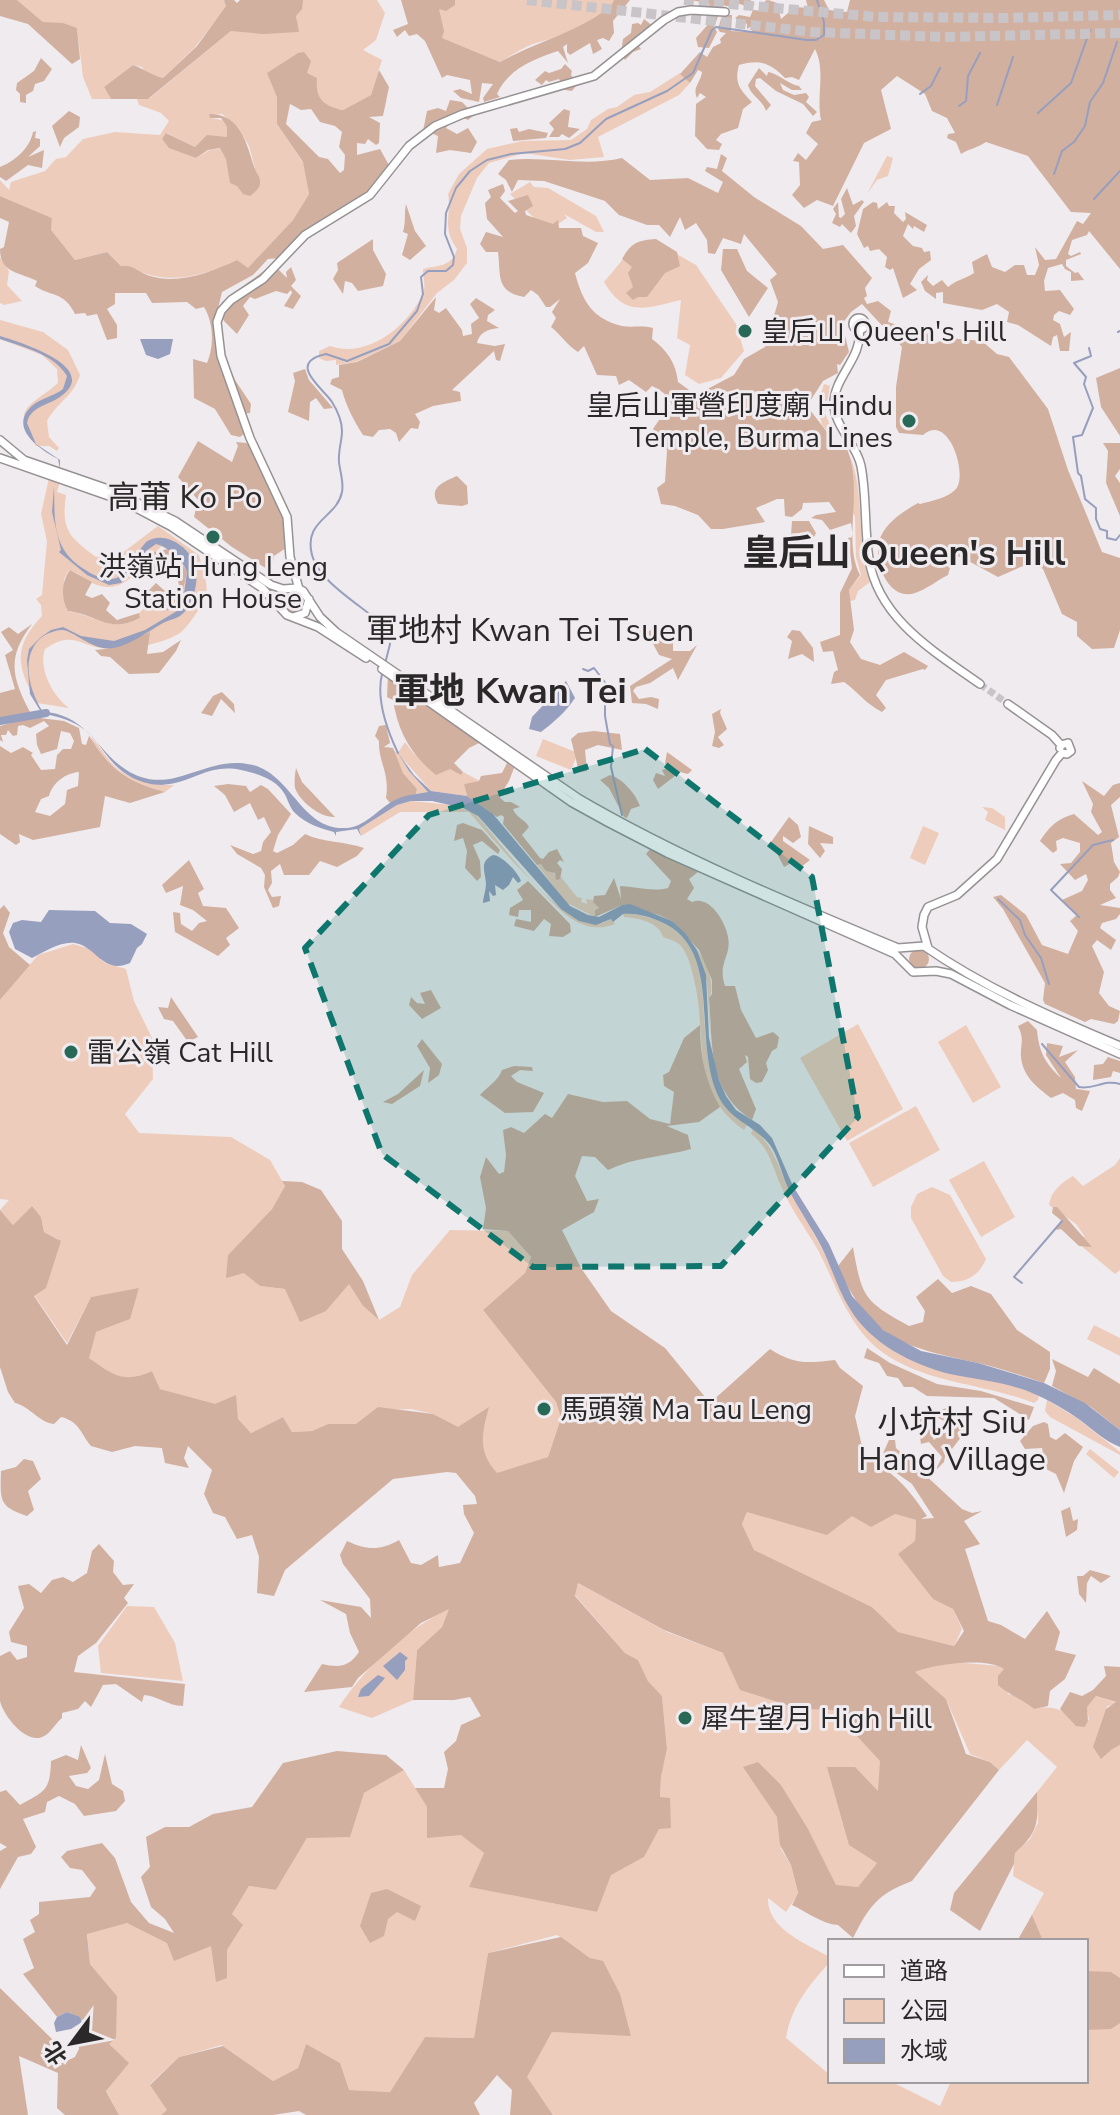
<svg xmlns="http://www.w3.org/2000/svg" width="1120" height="2115" font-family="'Nunito Sans','Noto Sans SC',sans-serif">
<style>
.green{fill:#ecb;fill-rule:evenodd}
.forest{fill:#d2b0a0;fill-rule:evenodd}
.water{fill:#979fbe}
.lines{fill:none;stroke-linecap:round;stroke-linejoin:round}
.stream{stroke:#979fbe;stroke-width:2}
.river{stroke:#979fbe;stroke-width:8}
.secondary-tunnel{stroke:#c8c4c7;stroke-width:7;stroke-dasharray:7 3.5;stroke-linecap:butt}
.highway-tunnel{stroke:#c8c4c7;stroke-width:10;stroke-dasharray:10 5;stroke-linecap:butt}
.secondary-casing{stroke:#969294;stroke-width:10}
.secondary{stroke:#fff;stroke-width:7}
.marked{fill:#0f766e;fill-opacity:0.2;stroke:#0f766e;stroke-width:6;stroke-dasharray:16 10;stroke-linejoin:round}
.poi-dot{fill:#276857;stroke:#f0ebee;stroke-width:3}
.labels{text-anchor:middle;stroke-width:6;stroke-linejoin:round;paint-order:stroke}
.poi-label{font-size:28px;fill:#2a2829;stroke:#f0ebee;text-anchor:start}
.quarter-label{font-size:32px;fill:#2a2829;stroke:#f0ebee}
.district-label{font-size:36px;font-weight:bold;fill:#2a2829;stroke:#f0ebee}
</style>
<rect width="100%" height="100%" fill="#f0ebee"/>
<path class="green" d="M17,0H224L227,6L195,47L163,78L147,74L142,67L133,65L104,87L111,99H92L83,77L77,28L43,22Z
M303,0H377L385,13L376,40L363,50L382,60L371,95L343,110L277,97V124L304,164L309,194L293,220L248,269L237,260C209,273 181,283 150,275C139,273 133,264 121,266L107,252L75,260L50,230L52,218L0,196V180L9,190L11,182L45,171L56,159L66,157L83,139L115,132L160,135L169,121L161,113L139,105L137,99L150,98L231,31L298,32L296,16ZM222,114L238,127L249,146L255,168L223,148L210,150L196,158L162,139L167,133L195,147L228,137L227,127L222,120L211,118L209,115Z
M455,0H615C604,33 557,34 528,46C519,50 509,57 500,62L441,38L438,8L455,5Z
M680,73L690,83L679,95L598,137L604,157L570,160L524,153L489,163L477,178L461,216L460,229L467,248V263L454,280L437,293L400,341L356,362L336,365V360L326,361L319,358V351L330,346C367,359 407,327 423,294C426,287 423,276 423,269C439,265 452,267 457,249C441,227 452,215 448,194L459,174L487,149L522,141L571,140L587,129L591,120L608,109L617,107L634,95L650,92Z
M887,156L893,158L888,176L877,180L867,194Z
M530,182L534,187L548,188L596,216L604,232H596L564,214L567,218L547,231L510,194Z
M652,240L696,265L736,324L744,351L721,378L699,384L685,375L690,345L677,338L681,300C646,308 625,318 604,282L635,245Z
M0,257L9,271L7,285L22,301L4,305L0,303Z
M0,320L43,332L68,350L80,375C73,397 58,401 47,421L49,437L59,448L57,451L49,446H36C9,407 32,406 58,383L57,369L42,355L0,339Z
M824,384L830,386L825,413L834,435L833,438L822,425L817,405Z
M845,449C867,477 855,545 870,582L858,591L855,600L850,601L849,590L861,575L856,557L855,517L846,499L842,450Z
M49,478L60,481L57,492L66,495C61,530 69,537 96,557L121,554L158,526L199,555C202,568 210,585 205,598C201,607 188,627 180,633C164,644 127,650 108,649C80,647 73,629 45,649C38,669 53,696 69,708L37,703C17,667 12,648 42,616L41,605L36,599L42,595L47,541L41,514ZM162,546L179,560L182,608L163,612L152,601L139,613L140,618C111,633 97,616 68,611L64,579L69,570C78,573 84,578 92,583C126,599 141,563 162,546Z
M89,736C98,742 102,752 110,761C125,779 150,786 174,785L165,792C128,782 109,768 89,736Z
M543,739L578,753L571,770L536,756Z
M405,742C416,758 429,771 451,768L460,774L463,772L480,781L464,784L467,796L431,791L402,758L409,771L429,792L416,794L417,789L403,773L387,746L398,753Z
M411,801L453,805L474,813C500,838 570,947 611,919L615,924C576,939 552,900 528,877C507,856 488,834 469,812H400L361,836L359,829L397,805Z
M982,807L992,808L1005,817V830L985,820L988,812Z
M923,826L939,833L925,865L910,858Z
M543,863L560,879V876L577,897L582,898L581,902L587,904L586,899L593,900L599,908L595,910V917L567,903L537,865Z
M623,914C634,913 643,916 653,919C743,948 668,1073 747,1125L744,1130C688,1091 708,1035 694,979C691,968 688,953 680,945C676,941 668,939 663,937C659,922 638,918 624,917Z
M73,944L91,949L105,963L126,969L134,1001L152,1038L153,1079L125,1114L139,1133L231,1137L270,1160L285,1186L272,1209L228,1255L260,1286L285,1289L326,1311L349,1283L363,1306L379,1320L400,1307L412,1275L450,1230L508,1231L531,1257L525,1273L483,1310L556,1402L561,1418L548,1457L496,1476L458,1427L443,1425L433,1414L411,1409L380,1410L362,1424H328L312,1431L292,1432L283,1417L251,1433C227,1406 194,1399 160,1389L152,1371C122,1384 114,1376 89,1358L91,1334L127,1320L139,1289L91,1297L67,1343L34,1295L51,1261L58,1239L44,1232L41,1217L32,1206L13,1225L0,1210L9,1200L0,1199V1000L38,955Z
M697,950C706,961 716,983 709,998L711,1044L707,982Z
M858,1024L903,1109L847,1141L800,1058Z
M966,1025L1001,1087L973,1103L938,1042Z
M916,1106L940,1150L873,1187L849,1143Z
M753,1129C774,1145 778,1167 789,1190C800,1210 812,1229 822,1249C842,1287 848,1316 885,1344C930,1380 989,1372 1039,1396L1038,1400L1034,1403C986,1384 932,1384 888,1356C849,1331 838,1288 818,1250C806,1229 790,1208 781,1186C772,1166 769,1147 751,1134Z
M1120,1158V1270L1115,1274L1061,1229L1085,1237L1076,1224L1049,1205C1051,1191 1061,1183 1073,1176L1083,1186L1115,1165Z
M984,1161L1015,1217L981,1237L949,1180Z
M932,1187L950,1195L986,1259C979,1275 968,1282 951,1282L943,1276L911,1218V1207L917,1194Z
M1094,1325L1120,1338V1356L1087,1339Z
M1047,1400L1077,1418L1120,1452V1455L1050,1417L1045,1411Z
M1090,1449L1119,1472L1114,1478L1086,1454Z
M747,1512L852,1516L895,1514L916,1520L915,1541L932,1598L953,1609L962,1629L954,1646L898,1632L872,1607L754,1550L742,1524Z
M578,1583L667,1632L723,1653L800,1709L833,1710L880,1758L882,1795L877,1863L855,1891L833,1889L760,1787L779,1820L781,1849L791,1865L798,1894L786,1912L768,1898C767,1929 807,1944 830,1957V1962C809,1985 791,2007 786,2038L830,2075V2081H890L940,2106L951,2081H1086V2019L1120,1995V2115H553L526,2077L552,2032L631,2035L590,1958L557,1935L488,1953L474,2038L425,2037L390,2092L348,2090L306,2044L298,2068L273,2081L222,2045L179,2057L150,2084L168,2110L161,2115H119L106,2090L109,2044L117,1996L90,1964L87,1931L126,1923L227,1950L242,1927L232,1914L249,1886L276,1890L307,1838L364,1793L404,1770L427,1807L484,1853L470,1887L597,1912L610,1875L644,1857L660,1797L661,1777L667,1749L662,1696L648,1681L638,1660L625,1653L575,1595Z
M127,1606L154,1607L175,1643L183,1681L101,1673L98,1646Z
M450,1608L442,1627L417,1650L413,1700L372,1718L339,1707C367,1665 406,1630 450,1608Z
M953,1662L1000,1666L1005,1669L1008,1694L1022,1698L1034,1709C1057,1704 1068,1713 1085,1727L1089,1719L1086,1707L1096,1696L1120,1704L1107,1706L1104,1719L1111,1750L1120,1745V1981L1086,1977V1941H1038L1029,1920L1044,1893L1013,1876L1015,1853L1030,1839L1038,1823L1037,1792L1057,1767L1027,1740L999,1770L990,1762L970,1754L946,1699L914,1672L931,1666Z"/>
<path class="forest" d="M0,0H17L43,22L63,23L77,28L80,59L72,64L28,24L0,16Z
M224,0H234L237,3L240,0H303L302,9L296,16L299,32L263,34L231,31L148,99H111L104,87L133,65C144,69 151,75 163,78L197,46L226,6Z
M401,0H455V5L446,11L439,9L444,31L442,38L500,62C540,40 575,34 611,6L614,0H630L613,21L614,33L609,41L603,38L597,40L602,49L593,54L590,43L570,55L567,52V44L563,47L568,63L558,51C534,59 508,69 497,94L500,97L484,102L483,98L493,84L482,83L479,102L461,98L453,91L460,89L472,94L470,80L447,75L442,78L425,41L417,34L409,36L405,30L397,37L393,30L408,24Z
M691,0H750L755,4L748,7L737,3L734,7L714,4L720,11L714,27L717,32L709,48L698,47L696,38L712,20L703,10L710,4Z
M768,0L777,3L781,19L795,7L808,8L806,0H824L829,10L847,12L850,0H1120V269L1089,231L1087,235L1072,240L1068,254L1071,256L1080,252L1081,254L1066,260V266L1075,273L1078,272L1084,280L1071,281V272L1065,269L1062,264L1048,268L1044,281L1045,291L1060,290L1074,309L1070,315L1059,311L1054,315L1053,320L1060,324L1064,337L1071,332L1069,351H1060L1057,335L1053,337L1051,346L1018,325L1007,322L1009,312L997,304L982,310L943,303V292L936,293V299L925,291L921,282L928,275L927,280L933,286L942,280L948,287C956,280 965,279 974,273L972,262L987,254L992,267L1005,272L1015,265H1024L1027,275H1035L1039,265L1035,247L1045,260L1056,259L1077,221L1083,224L1091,213L1071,212L1028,156L986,142C977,148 969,149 961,154L956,142L947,138L948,134L955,133L947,118L932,111L925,94L897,76L881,90L891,129L864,143L833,206L817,200L804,208L792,195L800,185L799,162L793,161L798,153L806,160L818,144L806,133L812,122L821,120C816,96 826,70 815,49L799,80L792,77L785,78C770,63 760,59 739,65C734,83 740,90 752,102L743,109L738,128L721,134L716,140L722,144L719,150L707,149L695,136L696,104L706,97L700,93L697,98C692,87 701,82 702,72L698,70L690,83L680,74L700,52L707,57L713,47L721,43L720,39L726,33L720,32L718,29L721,19L726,15H732L731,31L750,32L754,29L755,24L747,29V24L735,18L739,15L750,17L753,10L765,11V1Z
M644,19L653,26L645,33L642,31L637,39L633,38L641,49L633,52L625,60L621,54L623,39L631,33L632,24L638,23L641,25Z
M304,52L311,61L307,73L317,78C315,99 324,106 343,110L371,95L379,70L389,87L383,116L369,117L380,123L379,143L376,145L368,139L365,144L357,143V155L380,149L390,167L376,189L299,238L296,249L280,268L281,258L268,259L253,275L222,292L217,313L214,316L221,348L235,380L251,404L250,413L242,414L248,431L240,437L231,435L215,409L194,398L193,359L207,363C214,347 214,323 204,307L196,309L187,302L152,303L146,293H115V304L107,309L117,325V338L107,340L97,314L87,316L85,313L75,314C64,291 51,297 35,286L37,281C19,272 0,273 0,249L4,247L9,222L0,218V196L52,218L51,230L75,260L107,252L121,266C134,264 139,273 150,276C179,285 211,272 237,260L248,268L293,220L309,194L303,162L277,124V97L267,73L298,53ZM290,104L301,110L311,109L320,122L335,126L342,132L339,147L345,155L344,170L340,173L328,159L319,157L286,124Z
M41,58L52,69L44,81L35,84L33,91L26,95V103L20,102V94L16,90L17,83L34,71Z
M565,64L572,71L571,75L575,80L576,86L572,91L565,90L559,79L549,82L546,80L542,85L535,80L545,71L549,73L561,69Z
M759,68L767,76L768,72C779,74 788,84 799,86L802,90H792L780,83L783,90L794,95L806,93L809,97L806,102L817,112L813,116L803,104L776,91L760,78L756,79L755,86L771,105L766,111C762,99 751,96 748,85Z
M450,100L462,102L471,111L485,107L468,120L459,116L451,121L446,128L457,134L468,128L477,142L471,153L450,150L436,153L438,136L431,133L422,136L427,111L438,108L446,111Z
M564,109L570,111L568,127L580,129L569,138L562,134L559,137H549L554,129L549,123Z
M69,111L80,117L79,127L64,138L60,147L52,126Z
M209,114C242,114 246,144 255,169C256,173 260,176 260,181C261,188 255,192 250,196L243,194L237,186L230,183L226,159L220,148L208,150L196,158L169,148L162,139L166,133L195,147L207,135L227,137V127L221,118H210Z
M517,128L519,132L529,129L548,133L546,138L513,141L510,129Z
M36,131L35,138L40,139V146L28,157L44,150L42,168L28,165L6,181L0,177V167C15,161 30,148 33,132Z
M721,154L727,158L722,171L754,197L801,226L823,249L843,245L872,278L865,288L867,296L864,298L867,304L878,301L891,311L888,322L916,331L921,327L936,343L947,338L982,341L997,354L1009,357L1048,409L1068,470L1102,552L1120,558V630L1114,648L1092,649L1077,636V622L1062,614L1043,569L1032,562L998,577L961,557H953L948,575C938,580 927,589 915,593C887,602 871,557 881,536C888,521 904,511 918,503L920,504C931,501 948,498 956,489C968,475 949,412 923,435L899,433L896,427V387L902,347L862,304L851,312L842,324L849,352L840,365L837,364L838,373L823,381L807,406L840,449H847C864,490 842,541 860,575L849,590L854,630L850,642L861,659L880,665L904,652L928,666L925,670L923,669L886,680L876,695L886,708L882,712C866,704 858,692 844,682L831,684L834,672L838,670L833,651L823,652L820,642L840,635V593L852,568L848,538L853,537L851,523L830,530L822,520L811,518L816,515L836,512L829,502L803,503L802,509L792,517L785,516L784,499H777L756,508L765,522L723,529H711L698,515L675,506L661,504L657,488L665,482L667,450L653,429L659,420H666L673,411C672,398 663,391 652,386L646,392L629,380L619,385L616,376L597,375L584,346L578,352C567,345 562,336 551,327L556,318L552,312L560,299L550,307H546L538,295L531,290L524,297C495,292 501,274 498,252H486L480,244L486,232L503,237L487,219L485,203L491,197L488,190L503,184L505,191L500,198L515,213L518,211L508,201L528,195L533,206L525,211L526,215L553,224L558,220L559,228H581L583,236L598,243L588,263L575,273C582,300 592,319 622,326C631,328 642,325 653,328L652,339C667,350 676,363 678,382L696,395L734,375L744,359L765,347L778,302L770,280L777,274L744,234L741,244L723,238L715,254L708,253L707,240L696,223L685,230L680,217L670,237L659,225H647L619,215L605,201L544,181L518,180L512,192L506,180L498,174L509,160C547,156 585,167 622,158L650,180L688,178L718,193L723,182L705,171L707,167L717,169Z
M847,188L853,205L862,200L864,202L854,216L856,226L851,233L842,224L840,227L832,223L836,214L833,209L838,202L839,217L841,218L845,214L841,199Z
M873,202L877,203L878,209L887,202L889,206H895L894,213L903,222L906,219L905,212L927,225L924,232L914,226L913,229L908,224L903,236L913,246L922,248L924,252L930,251L931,260L919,269L910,284L917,290L903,298L893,268L890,270L885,267L887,257L879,249L870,251L868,246L864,248L857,234L863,209Z
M406,204L415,231L426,246L410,260L402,255L408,234L403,232C406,222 404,214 406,204Z
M373,239V250L386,274L383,286L358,291L352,283L345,281L343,294L333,279L338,270L337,263Z
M656,239L677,252L680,266L665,273L647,297H638L633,300L626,293L633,287L628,273L632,267L622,259C631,243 638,240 656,239Z
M723,249H737L747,271L768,288L749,317L721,270Z
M273,264L287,278L286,272L291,267L296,280L291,286L301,296L293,309L284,306L292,293L291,290L287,294L276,291L255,299L250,297L243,306L249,315L237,334L224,321L219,308L222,302Z
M436,297L434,310L439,313L446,308L462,330L463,336L472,334L471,324L479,318L470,304L476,298L495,310L488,315L487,321L499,328C489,329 479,332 477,343L495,346L505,344L500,361L496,360L494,351L452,390L460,392L461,401L433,406L415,414L420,422L418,429L411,428L399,442L396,433L390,429L379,430L373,437L363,435C354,421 346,406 342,390L330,384L332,379L339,377V365L357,362L400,341Z
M1120,368V436L1101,407L1096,378Z
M305,369L309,380L333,408L324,409L316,398L310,402L309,421L288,412L295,381L293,373Z
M198,441L232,462L238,446L236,442L246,443L254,448L289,530V546L274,556L273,563L267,569L232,547L194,517L198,500L178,477Z
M1103,443H1120V469L1115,476L1120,483V516L1106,483L1108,451Z
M457,476L467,486L468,504L462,506L438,504C428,488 443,482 457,476Z
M792,521H809L816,533L810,546L791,535Z
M168,549L173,555C160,562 151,582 136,572L154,552Z
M179,559L187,572L184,585L183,606L163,612L150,599L149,590L156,583L175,600L181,594L175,567Z
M70,570L92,582L85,595L92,598L102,594L110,603L106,610L117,620L139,613L140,618C108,634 99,615 68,611C61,599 61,582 70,570Z
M285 603a10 10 0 1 1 20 0a10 10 0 1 1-20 0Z
M32,624C6,658 12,678 31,714L0,721V693L15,689L5,655L13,650L1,632L9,627L18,634Z
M657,630L673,633V651H690L697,645L678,680L673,668L650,683L636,687L633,691L639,699L651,697L659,699L658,709L646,704L632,703L630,686L672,659L659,655L651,640L636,639L629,632Z
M792,630L800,631L813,648L814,662L802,654L788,659L792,641L787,637Z
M150,632L147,654L163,652L181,640L176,651L159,673L129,674L110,657L101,656L95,650L114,648Z
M388,675L431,706L442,717L483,743L484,746L479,743L469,748L454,763L463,772L461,775L450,769L436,775C411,755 398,732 393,700L387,697Z
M222,692L234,704L235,713L221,699L212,716L201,713L213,696Z
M721,709L720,713L727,729L718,737L724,745L719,748L712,746L715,732L712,714Z
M32,717L64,721L79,728L82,744L86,745L89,736C111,770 126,781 165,792L130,803L105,796L100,827L33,840L19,834L20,842L16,845L0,834V746L11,753L23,747L33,753L31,755L41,770L55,769L57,755L63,749H71L74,741L70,733L61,731L57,749L41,754L37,745L36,734L49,726L44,721L30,728L23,725L18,726L17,735L13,736L8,730L6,735H1L3,742L0,740V726ZM79,772L78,786L67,790L65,804L50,816L35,812L41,799L49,796C53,782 66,773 79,772Z
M386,725L390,743L384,747L393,748L403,773L417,789L416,794L390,803L386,798C390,772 378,762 379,741L375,736L379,726Z
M594,731L620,734L622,750L598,745L585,750L587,771L579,772L571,739L578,733Z
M667,752L692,770L688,774L680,772L658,789L653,780L656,773L665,776L662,770L668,768L665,763Z
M507,763L514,768L509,781L499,797L505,802H511L520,807L513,809C516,818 525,819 529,827L522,835L540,858L543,859L549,852L557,849L564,862L560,860L557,863L562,869L560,879L556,880L555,873L546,871L541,864L537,865L503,824L504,817L501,815L497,817L467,796L464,784L479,781L481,776L502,773Z
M296,768L302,782L335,817C321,818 300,802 295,788C294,782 295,774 296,768Z
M610,775C622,778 636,794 640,806L631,809L627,818L624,817L609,788L600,780Z
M1082,781L1104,796L1113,785L1120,783V797L1111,805L1119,837L1111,843L1114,862L1120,872L1118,877L1110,884V890L1116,898L1100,905L1120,908V914L1116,919L1102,923L1100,928L1116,940L1111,950L1097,940L1092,946L1104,972L1099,993L1109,1006L1120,1011L1118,1021L1114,1024L1091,1019L1085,1022L1045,1004L1043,1000L1045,983L1003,909L993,897L1001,895L1026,915L1042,945L1068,954L1078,931L1070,921L1077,915L1062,900L1082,891L1088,880L1086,874L1075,880L1060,864L1071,863L1080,852V843L1063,838L1056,841L1057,850L1053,853L1040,841C1050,826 1057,819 1074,814L1098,835L1102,832L1091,812L1093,804Z
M228,784L246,786L250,792L261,785L268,789L291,814L278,835L273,851L277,853L293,845L305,834C324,843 344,841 364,848L357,856L337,867L320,861L309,875H284L280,864L271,871L272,883L268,890L272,897L281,896L279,906L273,908L264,887L265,875L261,868L237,854L230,845L253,854L261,851L263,842L271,832L264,817L258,820L250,803L234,812L225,795L214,786Z
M789,817L798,825L801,837L793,843L783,836V841L810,860L801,867L793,862L784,867L771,842Z
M463,823L482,830L500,850L498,854L482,841L473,845L480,861L481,877L477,881L465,868L467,851L463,838L454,841L457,825Z
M809,826L833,837V844L820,843L825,851L820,858L808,844Z
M652,847L698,872L689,879L694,888L687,899L692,902C709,895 725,920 728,937C732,956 717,962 725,986H735L741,1010L756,1038L773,1032L779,1037L777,1048L772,1051L766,1063L768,1070L762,1082L756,1083L750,1079L748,1057L745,1055L747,1062L739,1069L756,1109L752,1120C707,1091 713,1045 709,998L712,994V980L699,950L672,921L659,915L622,905L595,917V910L599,908L593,902L594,896L605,895L614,878L621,899L620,886C637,887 653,892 668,888L671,881L646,854Z
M189,860L204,889L198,893L203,906L226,908L239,928L226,938L230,945L218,956L175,932L173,912L180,913L181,924L192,931L199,923L207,921L193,910L180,905L183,886L166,893L162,885Z
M528,881L570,924L571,932L563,937L549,936L551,924L544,919L534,931L514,926L516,919L531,922V910H519L518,917L509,915L510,908L523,900L517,890Z
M4,905L10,913L3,933L9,947L30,965L0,1000V909Z
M909 959a10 10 0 1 1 20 0a10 10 0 1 1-20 0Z
M431,990L441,1008L422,1019L409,1005L411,997L417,1003L425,1004L420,993Z
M171,997L198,1037L188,1042L173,1021L164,1019L158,1007L168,1008Z
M1028,1021L1037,1030C1039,1052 1045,1063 1061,1078L1046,1055L1047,1043L1063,1046L1059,1057L1078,1050L1065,1062L1075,1077L1076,1089L1090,1091L1082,1111L1076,1108L1075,1100L1063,1093L1051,1098C1037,1087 1023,1077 1021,1057C1020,1043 1025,1041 1018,1026Z
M700,1025C700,1055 705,1081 720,1107L699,1122L667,1126L688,1135L691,1149C663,1157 635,1157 608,1170L595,1157L582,1156L575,1176L587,1201L599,1199L594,1212L562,1230L581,1268L611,1311L665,1348L710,1403L770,1349C794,1365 808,1363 835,1360L840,1368L863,1386L855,1416L864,1455C896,1475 906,1485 927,1516L921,1519L934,1518L912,1484L895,1472L890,1464L880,1460L889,1440H895L896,1448L962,1509L972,1513L982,1511L964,1521L980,1544L965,1549L988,1621L1001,1625L1025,1639L1047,1611L1060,1632L1055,1650L1076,1655L1065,1679L1050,1691L1048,1706L1034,1709C1022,1699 1009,1695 998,1685V1676L1004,1669C986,1657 935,1664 915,1672L946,1699L966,1754L990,1762L999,1770L912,1881C877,1894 869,1907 853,1938L838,1925C822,1924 807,1912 792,1905L798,1893L791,1865L780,1845L777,1817L743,1767L758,1762L781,1785L808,1829L836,1885L858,1887L877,1863L849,1845L827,1767H855L878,1791L880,1761L833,1710L800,1709L740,1690L723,1653L664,1630L578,1583L575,1596L625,1653L638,1660L648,1681L662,1696L667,1749L661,1777L660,1797L670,1798L671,1828L659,1829L644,1857L611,1875L597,1912L469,1887L484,1853L461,1835L427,1838V1807L415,1788H444L448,1769L444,1752L456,1741L461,1725L481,1716L470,1697L454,1700H413L417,1650L442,1627L449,1609L421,1623L358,1678L352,1687L304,1692L322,1664C339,1668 349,1667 359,1652L350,1633L346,1614L320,1600L361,1607L371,1618L370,1599L343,1564L340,1555L347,1541C366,1550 380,1551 399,1540L411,1563L421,1565L438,1555L439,1567L460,1563L474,1533L464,1514L463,1505L477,1504L475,1496L456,1473L447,1472L393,1479L285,1570L274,1596L257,1593L259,1557L252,1535L237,1539L225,1517L213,1513L204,1494L212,1470L188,1446L184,1458L189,1468L165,1463L162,1448L135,1446L112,1452L91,1446C81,1434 79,1421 61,1417L54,1424C38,1422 31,1407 15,1403L8,1392L0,1367V1210L13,1225L32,1206L41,1217L44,1232L61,1241L46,1288L34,1296L67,1345L91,1297L139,1288L130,1319L96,1332L89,1358C113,1375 123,1384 152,1371L160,1389L215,1404L236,1395L238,1419L251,1433L283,1417L292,1432L312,1431L328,1424H356L378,1407L433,1414L458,1427L489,1407C482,1433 477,1451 497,1473L548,1457L561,1418L556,1402L483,1310L525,1273L531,1257L508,1231L483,1229L486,1208L480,1177L486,1157L499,1174L504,1172L506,1155L503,1130L511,1127L524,1133L545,1114L552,1118L568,1094L603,1102L627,1101L650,1119L670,1124L674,1092L664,1086L663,1075L669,1072L684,1038ZM747,1512L827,1535L852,1516L871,1527L895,1514L916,1520L915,1541L898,1554L933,1599L953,1609L964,1631L954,1646L898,1632L872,1607L754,1550L742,1524Z
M422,1039L442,1064L439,1075L428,1083L430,1068L417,1046Z
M1108,1057L1120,1061V1073L1113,1071L1111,1077L1093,1080L1094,1065L1103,1064Z
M514,1066L532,1067L533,1071L520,1070L511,1076L517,1082L544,1093L533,1112L505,1113L480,1095C487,1087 499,1080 502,1070Z
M424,1070L420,1086L392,1104L383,1102L398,1094Z
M282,1181L302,1182L321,1190L342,1221V1249L363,1281L379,1320L363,1306L349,1284L326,1311L300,1322L285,1289L260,1286L244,1273L226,1278L228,1255L272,1209L285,1186Z
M1053,1207H1057L1092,1247L1079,1246L1061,1229L1056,1230L1062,1221L1052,1213Z
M853,1247C862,1298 864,1301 909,1326L923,1322L925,1311L916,1297L938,1279L952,1293L971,1286L991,1294L1017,1330L1050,1352V1369L1044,1383C1022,1376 1000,1368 978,1363C905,1347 870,1340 838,1266Z
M867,1348L890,1363L937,1384L981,1391L1034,1407L1029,1420L994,1398L927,1396L913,1387H904L898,1378L887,1376L879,1363L864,1358Z
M1052,1359L1088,1377L1094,1368L1120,1384V1430L1091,1407L1052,1386L1056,1371Z
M951,1407L960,1416L965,1432L952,1449L940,1446L946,1452L944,1462L935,1471L942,1457L929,1442L921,1444L917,1418L923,1415L934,1440L940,1434L944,1421L929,1413Z
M1044,1422L1048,1424L1050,1437L1056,1440L1065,1433L1083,1447L1074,1461L1064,1493L1056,1474L1046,1469L1042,1448L1025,1449L1020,1441L1033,1426Z
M24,1459L33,1461L41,1479L28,1491L34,1510L27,1516C0,1506 0,1503 1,1471L16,1467Z
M1070,1507L1073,1521L1078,1519L1077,1530L1066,1537L1061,1511Z
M99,1544L114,1561L113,1572L123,1585L134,1584L124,1598L128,1603L96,1643L78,1656L74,1672L185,1684L183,1706C168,1706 159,1696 144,1695L142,1702L116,1684L103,1685L91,1707L85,1701L78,1709L62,1713V1718C54,1724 50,1736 39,1738C22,1740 3,1714 0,1701C0,1687 0,1669 0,1656L10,1651L17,1660L27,1657V1646L11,1642L9,1632L24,1608L18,1586L29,1584L41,1593L52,1580L63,1577L73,1582L87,1573L92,1551Z
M1090,1570L1111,1576L1101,1583L1091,1576L1087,1583L1086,1603L1079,1594L1077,1576H1083Z
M1104,1666L1120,1667V1745L1111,1750L1101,1759L1093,1747L1106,1709L1116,1702L1096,1696L1087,1707L1088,1721L1085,1727L1076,1726L1060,1709L1070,1692L1082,1696L1093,1690L1106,1676Z
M81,1745L91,1768L87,1773L69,1776L76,1786L88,1789L99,1780L105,1754L112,1784L123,1791L125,1801L116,1811L84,1816L75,1804L59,1796L47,1802L45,1812L23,1819L36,1847L31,1854L18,1857L0,1889V1851L7,1847L0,1843V1792L6,1790L20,1805C45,1791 50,1791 51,1761L66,1755L78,1760Z
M337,1751L386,1755L404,1770L364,1793L350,1837L307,1838L276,1890L249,1886L232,1914L243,1925L227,1950V1978L216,1982L211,1946L174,1961L167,1943L127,1923L87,1934L90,1964L117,1996L116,2038L109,2044L129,2063L106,2091L119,2115H65L57,2108L58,2073L19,2056L28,2115H0V1988L52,2039L58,2065L75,2057L79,2049L78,2034L93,2035C89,2023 78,2016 67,2012L57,2017L23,1974L34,1968L23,1939L35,1932L30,1920L39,1914V1902L90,1897L96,1888L82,1870L70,1868L61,1857L67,1851L102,1843L115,1858L131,1902L149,1923L174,1933L165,1919L151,1907L141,1877L150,1867L146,1837L165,1827H189L213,1814L252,1807L283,1763Z
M1037,1792C1038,1823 1039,1831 1015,1853L1014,1864L980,1931L950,1910L954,1893Z
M387,1889L421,1906L415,1921L397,1912L388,1919L384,1936L370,1943L360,1926L371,1893Z
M1032,1915L1043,1941H1017Z
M561,1937L590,1958L603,1961L620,1994L631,2036L552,2032L527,2077L553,2115H510L512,2090L497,2075L474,2103L480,2115H306L299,2111L273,2115H161L167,2110L150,2085L179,2057L223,2046L273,2081L298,2068L306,2044L340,2063L349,2090L390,2092L425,2037L474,2038L488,1953Z
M1086,1971L1111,1972L1120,1978V2023L1111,2029L1086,2030Z"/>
<path class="water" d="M0,336C19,342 103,367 60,397C47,406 31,406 27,423L36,444L60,460V469L58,459C39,449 7,427 33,405C42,398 54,396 63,389L67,376C54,354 23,347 0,339Z
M140,339H173L170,354L158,359L146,355Z
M54,486C55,521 51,550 87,571C97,577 106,581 117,578L146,542C164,530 189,546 195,565C200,579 193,607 180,616C175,619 169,620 163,623C147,632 132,644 114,648C94,652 76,632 63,630C56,630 51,632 45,635C19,652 28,689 43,712C93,714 99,763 141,777C179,790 210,754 253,765C292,775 302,831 346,828C365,827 377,810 393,801C404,795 416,794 428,792L409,771L398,753L414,775L431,791L467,796L493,814L570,906L588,915L599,917L622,905L630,904L672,921L685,933L697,950L706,975L709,1038L719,1080L726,1096L736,1110L760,1125L772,1138L793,1186L829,1244L852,1296L883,1330L921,1351L978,1363L1044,1383L1085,1403L1120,1430V1447C1105,1441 1093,1430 1080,1420C1066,1410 1049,1400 1032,1393C1006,1382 978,1380 950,1374C913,1365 870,1343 850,1309C838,1290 832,1268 822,1248C812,1228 799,1210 789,1190C782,1176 779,1158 770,1145C756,1127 733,1121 721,1101C689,1045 727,948 659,921C647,916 636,913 623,914L613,922L611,919L596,925L579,921L561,909L478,816L463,808L432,801H411L397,805L359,829L361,836L357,829L336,832V836L334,832C320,828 306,824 295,813C289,807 288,799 284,793C276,779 256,773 241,770C198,761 181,799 135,779C116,770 108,757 96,741C81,722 60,716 37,713L41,712L30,694L27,660L29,649L41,637L51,630L63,627L81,636L114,641L145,630L182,608L187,572C183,560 169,547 156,544L146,551L121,583L109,585L87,575L59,552L61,550L52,512Z
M566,681L575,698C565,713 555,721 541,732L529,729L532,717Z
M493,855C501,855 518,872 521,881L518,883L513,877L509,885L503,890L495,885L496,895L493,896L489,891L490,901L483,903C483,898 486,890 486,884C485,870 479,862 493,855Z
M49,910L95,911L110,923L131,924L147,934L142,944L137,948L130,963C103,975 96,946 75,943C61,941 44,952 32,958L15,949L9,932L13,923L22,920L41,922Z
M400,1652L408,1658L405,1661V1670L397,1680L383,1666Z
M378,1675L385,1678L369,1696L358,1697L361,1689Z
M67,2012L80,2017L82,2022L71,2029L56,2032L54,2023L57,2017Z"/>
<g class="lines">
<path class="stream" d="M920,94L931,86L940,68
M997,105L1013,57
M959,106L966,101L968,76L980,53
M1038,113L1071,83L1090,30
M1054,174L1062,151L1074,142L1085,126L1090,102L1103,83L1117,42
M1094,199L1120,171
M1118,332L1120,331
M1089,348L1091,356L1074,363L1086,377L1084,384L1093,408L1082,435L1073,437L1078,473L1081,476L1085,499L1096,508V519L1100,529L1107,531V538L1116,540L1120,535
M385,664L390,644V632C369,609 319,584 312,555C303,520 337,518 342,492C344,482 340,472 339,462C338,451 342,441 342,431C342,422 337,410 332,402C324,389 285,363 326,354L347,361L389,344L417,311L423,294L421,277L428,271H446L453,265L454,257L445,234L446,213L456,188L470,171L487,160L511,154L565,149L580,143L606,119L667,91L693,73L712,30L716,27L807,40H816L824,35V22L817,0
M583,669L588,671L594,668L607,685L605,687V716L610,744L613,746L611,767L622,815
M382,674C376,699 387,730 398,753
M998,899L1020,920L1025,935L1041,958L1049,984
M1079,917L1051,890L1093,845L1113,840
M1042,1044L1079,1087C1094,1090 1104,1079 1120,1084
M1022,1283L1014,1277L1062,1221"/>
<path class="river" d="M0,721L46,713"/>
<path class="secondary-tunnel" d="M980,684L1008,704"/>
<path class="highway-tunnel" d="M527,0L813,32L944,37L1120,33
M684,0L877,17L1006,18L1120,15"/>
<g class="secondary-casing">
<path id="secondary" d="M853 324a6 6 0 1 1 12 0a6 6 0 1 1-12 0Z
M859,330C863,358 833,377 834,405C835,427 857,445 861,466C867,497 864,528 869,559C878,619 935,652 980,684
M0,440L24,460L111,490L175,521L271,585L283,589L297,588L303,591L320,617L336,632L578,798C679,857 790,903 898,948L924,946C985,988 1051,1017 1120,1046
M0,458L123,501L172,527L262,588L287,615L318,627L366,658
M299,589L290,557L287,517L250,438L221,356L217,322L221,311L231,300L263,279L305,235L370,195L409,146L435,126L463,114L594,76L664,20L678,12L691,10L725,12
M293,617L305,613L309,599
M382,669L571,802L609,823L667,853L895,954L913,972L936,971L951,974L1010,1005L1120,1054
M1008,704L1052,735L1061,745L1060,748
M928,948L922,927L924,915L928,907L957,895L997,859L1056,760L1062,753L1067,754L1071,751L1068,743L1061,745"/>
</g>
<use href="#secondary" class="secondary"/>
</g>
<path class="marked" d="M645,749L812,877L858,1117L721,1266L533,1267L382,1154L305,948L429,815Z"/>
<g class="poi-dot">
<circle cx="745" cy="331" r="8"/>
<circle cx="909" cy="421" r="8"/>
<circle cx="213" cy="537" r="8"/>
<circle cx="71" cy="1052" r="8"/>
<circle cx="544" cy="1409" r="8"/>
<circle cx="685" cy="1718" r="8"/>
</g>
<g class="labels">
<g class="poi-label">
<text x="761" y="341">皇后山 Queen's Hill</text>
<text x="893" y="415" text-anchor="end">皇后山軍營印度廟 Hindu<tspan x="893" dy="32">Temple, Burma Lines</tspan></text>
<text x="213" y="576" text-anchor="middle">洪嶺站 Hung Leng<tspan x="213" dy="32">Station House</tspan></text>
<text x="87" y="1062">雷公嶺 Cat Hill</text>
<text x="560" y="1419">馬頭嶺 Ma Tau Leng</text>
<text x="701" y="1728">犀牛望月 High Hill</text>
</g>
<g class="quarter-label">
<text x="185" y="508">高莆 Ko Po</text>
<text x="530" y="641">軍地村 Kwan Tei Tsuen</text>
<text x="952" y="1433">小坑村 Siu<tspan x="952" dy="37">Hang Village</tspan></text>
</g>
<g class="district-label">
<text x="904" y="565">皇后山 Queen's Hill</text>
<text x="510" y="703">軍地 Kwan Tei</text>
</g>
</g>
<rect x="828" y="1939" width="260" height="144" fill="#f0ebee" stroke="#a19d9f" stroke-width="2"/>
<rect x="844" y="1965" width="40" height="12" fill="#ffffff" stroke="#a19d9f" stroke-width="2"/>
<text x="900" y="1979" font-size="24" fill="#2a2829">道路</text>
<rect x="844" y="1999" width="40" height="24" fill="#eeccbb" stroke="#a19d9f" stroke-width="2"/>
<text x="900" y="2019" font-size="24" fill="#2a2829">公园</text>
<rect x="844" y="2039" width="40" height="24" fill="#979fbe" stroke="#a19d9f" stroke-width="2"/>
<text x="900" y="2059" font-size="24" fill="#2a2829">水域</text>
<g transform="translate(72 2043) rotate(238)" stroke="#f0ebee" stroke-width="6" paint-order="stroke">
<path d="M0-6L14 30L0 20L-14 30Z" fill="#2a2829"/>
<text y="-12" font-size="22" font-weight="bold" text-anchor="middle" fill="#2a2829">北</text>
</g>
</svg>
